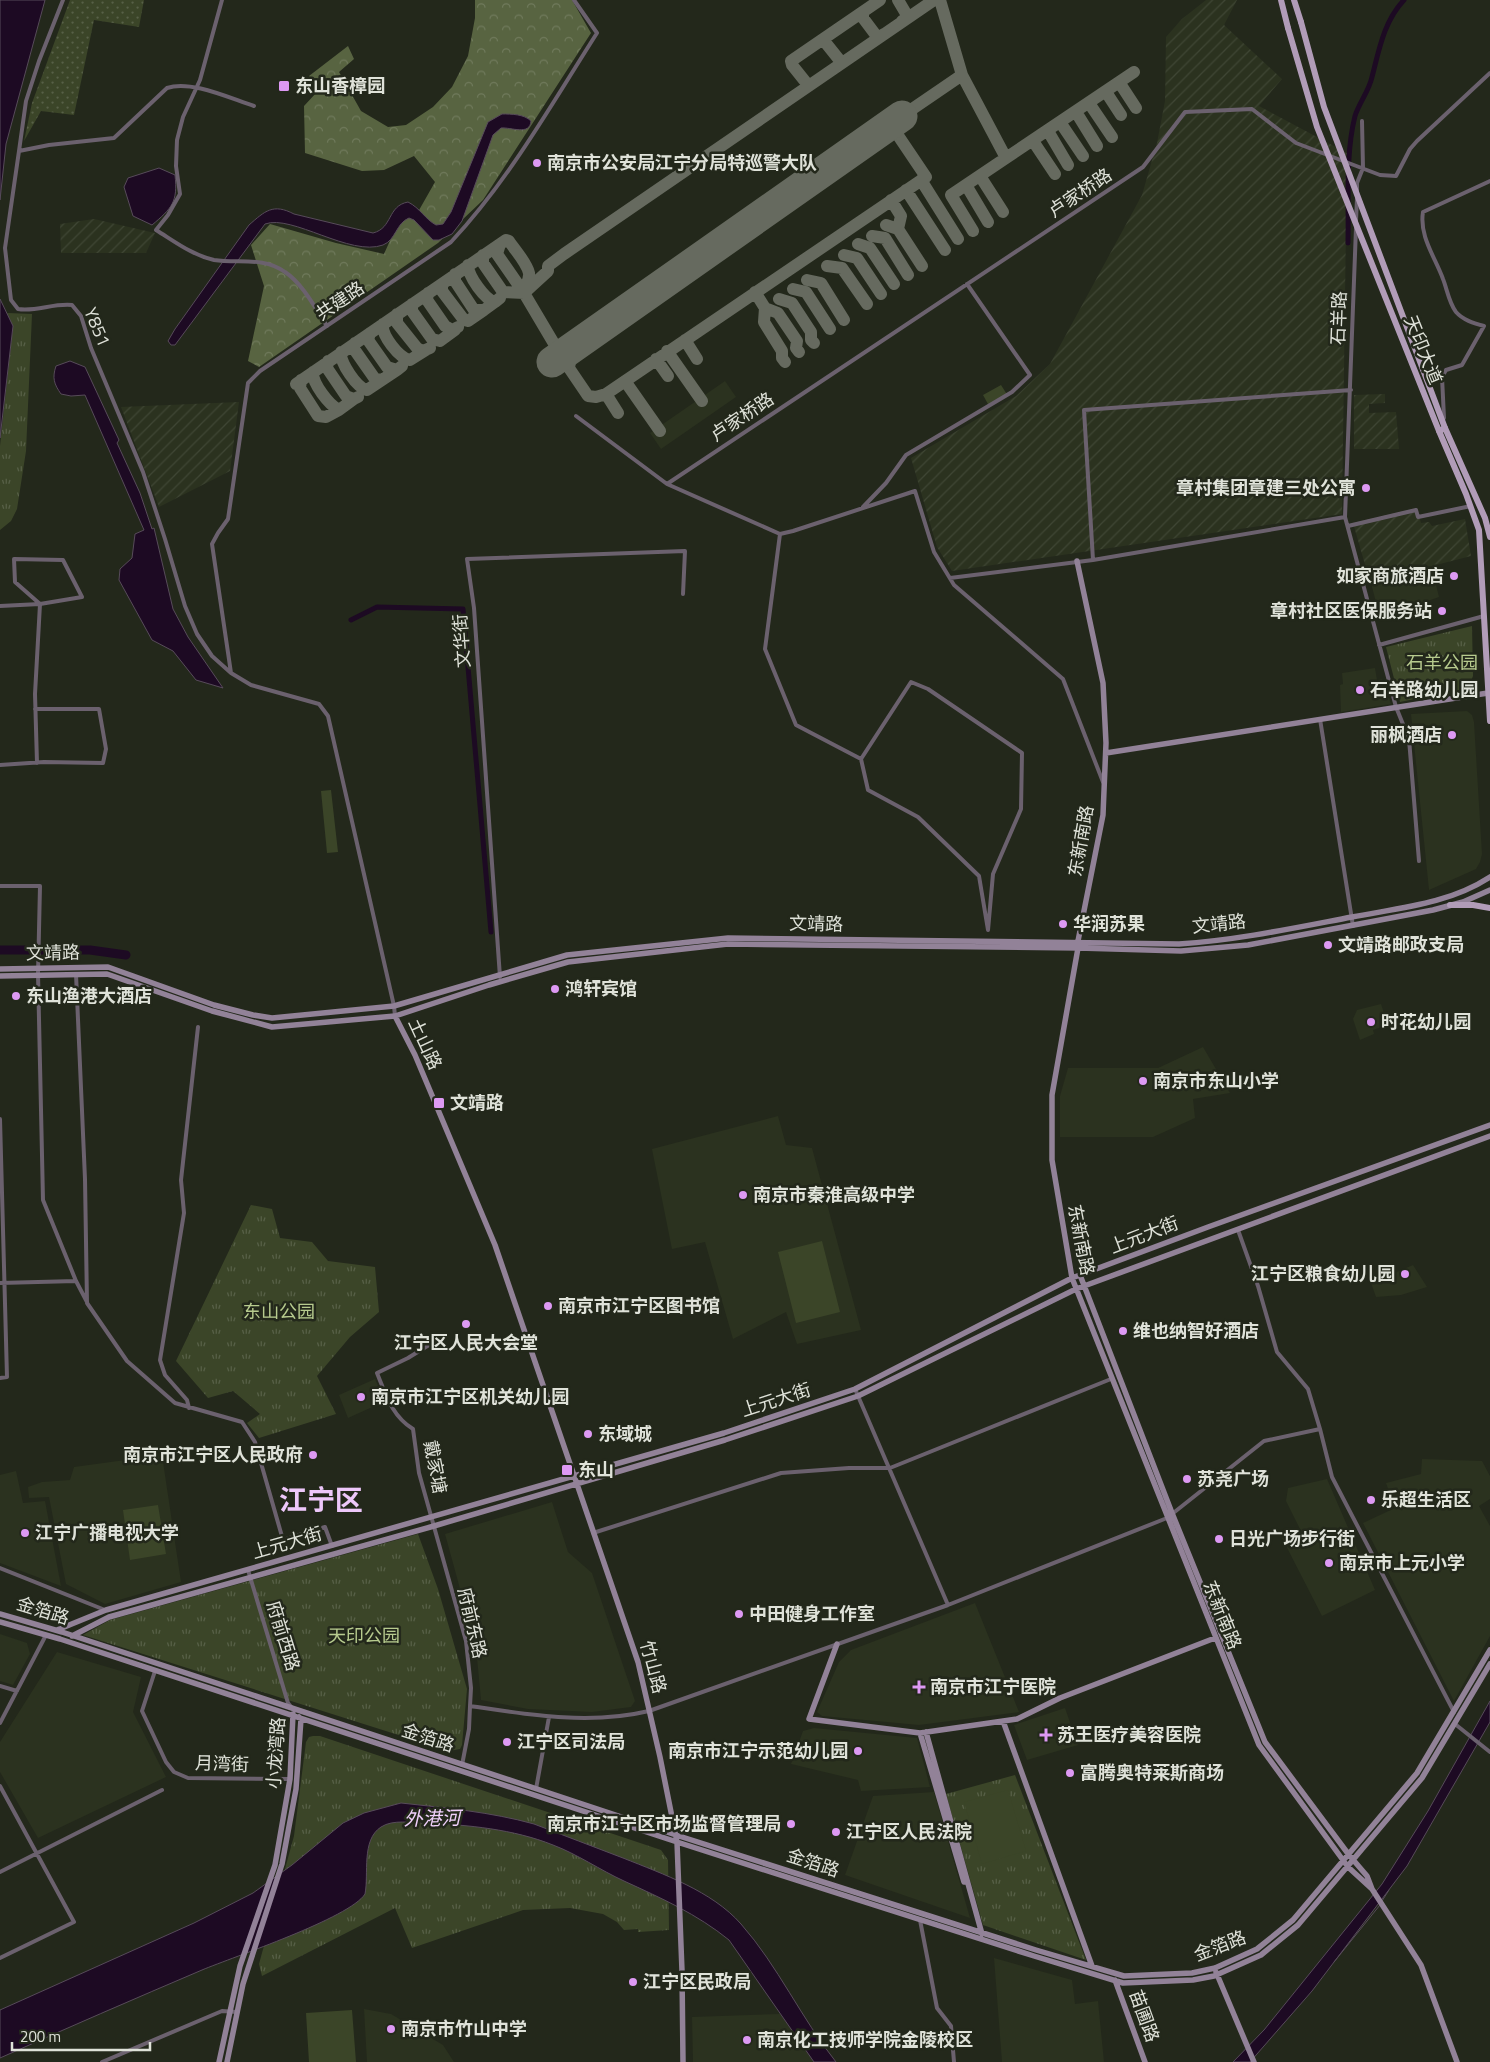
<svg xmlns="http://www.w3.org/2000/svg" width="1490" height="2062" font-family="'Titillium Web','Noto Sans SC',sans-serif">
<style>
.built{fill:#2b321f}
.industrial{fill:url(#industrial-furrows)}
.grass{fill:url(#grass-dots)}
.forest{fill:url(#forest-crowns)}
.park{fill:url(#park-tufts)}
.garden{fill:#3b4528}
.water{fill:#1d0a23;stroke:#574b5a}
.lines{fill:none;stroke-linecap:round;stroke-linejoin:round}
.stream{stroke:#574b5a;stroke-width:1}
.canal{stroke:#1d0a23;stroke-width:5}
.river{stroke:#1d0a23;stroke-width:9}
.taxiway{stroke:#666a5f;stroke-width:12}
.runway{stroke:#666a5f;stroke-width:31}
.street{stroke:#6b616e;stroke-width:4}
.secondary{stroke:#928298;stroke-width:5.5}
.primary{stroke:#b19cb8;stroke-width:6}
.primary-bridge{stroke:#b19cb8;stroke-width:6}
.poi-dot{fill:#dd99f3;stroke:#23281b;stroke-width:2}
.labels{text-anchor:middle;stroke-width:5;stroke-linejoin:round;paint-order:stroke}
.poi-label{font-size:18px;font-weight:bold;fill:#dfe2d9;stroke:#23281b;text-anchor:start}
.street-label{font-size:18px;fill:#dfe2d9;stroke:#23281b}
.park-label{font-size:18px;fill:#b7cb8e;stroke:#23281b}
.water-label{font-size:19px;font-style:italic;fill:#f0d0fb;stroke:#23281b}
.town-label{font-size:28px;font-weight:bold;fill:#edc7fa;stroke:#23281b}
</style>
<defs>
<pattern id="industrial-furrows" width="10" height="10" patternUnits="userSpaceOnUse" patternTransform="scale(1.25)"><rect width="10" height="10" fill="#2b321f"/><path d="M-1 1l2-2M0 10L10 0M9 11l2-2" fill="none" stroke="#3f4634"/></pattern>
<pattern id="grass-dots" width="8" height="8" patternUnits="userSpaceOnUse" patternTransform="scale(1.25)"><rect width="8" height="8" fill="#3b4528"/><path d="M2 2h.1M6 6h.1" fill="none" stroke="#576047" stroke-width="1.8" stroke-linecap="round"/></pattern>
<pattern id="forest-crowns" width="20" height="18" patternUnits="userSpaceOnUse" patternTransform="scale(1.25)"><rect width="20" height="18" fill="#586441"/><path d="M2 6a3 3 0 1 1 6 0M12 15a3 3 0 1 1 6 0" fill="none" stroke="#707a5c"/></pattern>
<pattern id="park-tufts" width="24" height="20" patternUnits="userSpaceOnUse" patternTransform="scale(1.25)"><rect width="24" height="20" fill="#3b4528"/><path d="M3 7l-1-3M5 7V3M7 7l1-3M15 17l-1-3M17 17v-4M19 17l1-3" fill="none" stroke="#576047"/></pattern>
</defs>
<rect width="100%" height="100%" fill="#23281b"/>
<path class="built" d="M725,381L736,397L661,449L650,433Z
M1432,569L1439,597L1380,618L1371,583Z
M1375,668L1377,680L1382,679L1384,685L1379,686L1381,694H1385L1386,698H1389L1391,704L1341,712L1340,685L1343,684L1342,673Z
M1467,711L1472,715L1474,722L1482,854L1480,862L1476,869L1429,890L1411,714Z
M1381,1004L1388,1025L1373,1030L1374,1034L1360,1040L1353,1019L1357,1010Z
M1203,1047L1230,1093L1193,1099L1195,1118L1153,1137H1060V1096L1068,1068H1158Z
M778,1116L786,1145L812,1148L861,1330L797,1344L786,1312L733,1339L705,1242L672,1249L652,1149Z
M1413,1265L1427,1287L1401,1295L1376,1297L1371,1283Z
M375,1379L384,1399L379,1404L348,1418L339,1395Z
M162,1455L181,1582L105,1604L66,1584L49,1497L29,1498L28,1487L42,1482L70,1480L74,1467Z
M1422,1459L1482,1461L1490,1476V1499L1479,1506L1490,1526V1636L1454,1701L1363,1523L1395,1508L1386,1483L1421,1474Z
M16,1471L23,1503L45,1501L61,1586L0,1563V1475Z
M1327,1479L1375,1590L1322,1616L1281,1536L1300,1529L1286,1501L1288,1488Z
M552,1502L568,1552L592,1573L635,1701L631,1707L592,1712L528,1709L481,1700L476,1647L445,1534Z
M975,1603L1019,1712L919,1725L822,1716L817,1712L839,1662L851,1650Z
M0,1634L27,1643L30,1654L13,1685L0,1681Z
M57,1652L141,1677L133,1712L166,1777L38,1838L0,1772V1742Z
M1065,1708L1078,1745L1027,1760L1014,1725Z
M814,1728L917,1738L930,1787L861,1791L858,1780L791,1764L803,1731Z
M934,1792L970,1918L845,1875L873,1796Z
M994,1958L1072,1980L1075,2004L1098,2001L1104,2062H1002Z
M364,2009L391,2014L443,2045L454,2062H367Z
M780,2014L821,2062H693L692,2017Z"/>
<path class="industrial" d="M1206,0H1237L1224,25L1282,79L1259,106L1347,153L1342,514L952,571L937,547L911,458L1016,396L1050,364L1142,195L1157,143L1165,101L1166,37L1182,19Z
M94,219L155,233L146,253H61L60,224Z
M1385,394V403L1369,404V413L1396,412L1399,449H1354V395Z
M239,402L230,471L159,507L121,407Z
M1417,508L1421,523L1429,522L1432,526L1465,519L1471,556L1370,582L1353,523Z"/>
<path class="grass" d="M70,0H144L139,27L94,20L74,115L41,111L24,141L32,103Z"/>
<path class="forest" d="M475,0H572L591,33L483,200L438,243L259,367L248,361L264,286L251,245L270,224L336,243L384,254L401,216L414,219L435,182L414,156L384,170L362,171L305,153L304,106L317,92L309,76L348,46L354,59L339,72L361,111L388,127L406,125L433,107L452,87L468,56L475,18Z"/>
<path class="park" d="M7,313L32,314L26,451L17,509L11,521L0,530V446L13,326Z
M1472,626L1473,676L1468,688L1400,702L1386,647Z
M251,1205L272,1209L280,1238L312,1242L328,1261L375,1267L379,1312L350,1337L317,1376L336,1414L259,1438L247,1423L260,1414L233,1391L208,1398L176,1361Z
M418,1534L438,1589L467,1689L462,1745L460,1749L449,1751L83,1635L110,1620Z
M313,1736H320L661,1850L668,1860L669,1930L638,1932V1929L624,1930L617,1922L603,1914L570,1908L523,1910L412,1948L395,1908L262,1976L259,1964L294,1836L306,1742L309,1737Z
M1015,1775L1086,1960L983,1925L946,1794Z"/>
<path class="garden" d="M1001,385L1008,396L989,406L983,395Z
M331,790L338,852L327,853L321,791Z
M822,1241L840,1312L796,1323L778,1252Z
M158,1505L166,1554L130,1560L123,1510Z
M1008,1790L1026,1851L982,1864L964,1802Z
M352,2010L356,2062H309L306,2013Z"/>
<path class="water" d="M0,0H45L6,144L0,200Z
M502,114C511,114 524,114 531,121C530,136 511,127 501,128L493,135L462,221L452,234L439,240H433L414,220L409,218C396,223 396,240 383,245C350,257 292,214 265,224L175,345H171L168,341L175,329L249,225C265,211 273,203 294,214L373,233C393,228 387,206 408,202C420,208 425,219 436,225L443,224L451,212L488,122Z
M159,168L175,175C178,202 172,208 152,225L133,216L124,187L128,178Z
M0,299L13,326L0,438Z
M70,361L85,367L119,440L117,443L140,493L152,529L154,528L173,609L188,637L223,688L196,680L173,651L152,640L119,580L120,569L132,558L135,534L144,530L85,395L71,396L61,394C54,384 52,378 56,366Z
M1490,1701V1722L1407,1866L1312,1991L1250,2062H1233L1264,2030L1382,1884L1428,1811Z
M401,1803C446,1808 491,1812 534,1824C564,1835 593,1847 623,1858C663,1874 712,1891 741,1924C778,1966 801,2018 836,2062H814L729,1940C697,1914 661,1898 624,1881C600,1870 577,1854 553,1845C513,1829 468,1825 426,1823C412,1823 393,1819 381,1827C361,1840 369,1874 365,1894C350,1918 233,1957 202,1970C134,1999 67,2028 0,2058V2010L194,1923L253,1893L292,1865L343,1823L364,1813Z"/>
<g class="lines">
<path class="stream" d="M1382,1901L1389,1890
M1334,1962L1380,1905"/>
<path class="canal" d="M1348,243C1349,202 1345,156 1355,116C1359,103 1369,91 1372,77C1379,50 1384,21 1404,0
M351,620L377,607L463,609L491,932"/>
<path class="river" d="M0,950H90L126,955"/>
<path class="taxiway" d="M898,0L908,17L902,21
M863,12V18L878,38L884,34
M825,38V42L841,62
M962,75L1006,158L951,195L973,231
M1119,82L1136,108
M808,85L792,65L791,61L880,0
M1106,92L1121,115
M1089,103L1112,137
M1076,112L1097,146
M902,116L962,75L940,0
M1060,122L1083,156
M1048,131L1068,165
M1033,141L1055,174
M1006,158L1134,72
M980,176L1003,212
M921,180L958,239
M966,185L988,222
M906,190L945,250
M891,200L901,216L898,229
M886,225L898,229L922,266
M872,236L885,238L908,275
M500,244L497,254L524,293
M858,244L870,248L894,284
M483,255V263L503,292L524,293
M844,255L857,258L881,294
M468,265C468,276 485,300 495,302L500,298
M827,266L842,268L867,304
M455,274V281L474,310H484L495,302
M807,280L821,283L844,320
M442,284V291L464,320L468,321L484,310
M793,289L806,292L830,329
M755,292L765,308L764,322L782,351V358L785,362
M428,293L427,300L445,326L452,330L458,327
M524,293L548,271V266L564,254L934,0
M779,299L792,303L811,332V340L814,343
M412,304V311L432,339L440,341L455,330
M765,308L778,313L797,341L796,348L799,352
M397,314V323L417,348L423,351L430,348
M383,324C381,335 399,358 410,360L426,350
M370,333L368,340L387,367L397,370L402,366
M685,340L697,359
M355,343L354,349L375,379L382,380L397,370
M578,344L571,355L569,368L588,396L596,397L606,394L926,177L891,125
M667,351L702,401
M341,352C340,363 357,388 367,390L382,380
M656,359L668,376
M328,361L327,368L346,396L354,399L358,397
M313,372C312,383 329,405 339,410L354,399
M301,380L300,388L318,416L326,417L339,410
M625,381L660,431
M296,384L506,240L509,241C515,250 527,263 529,273C530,281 524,286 524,293L556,347
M606,394L618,413"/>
<path class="runway" d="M552,362L902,116"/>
<path class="street" d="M63,0L39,61L26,101L19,151L5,248L11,300L18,309C36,312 53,303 72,305L81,316L91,348L143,472L165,539L185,606L197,634L212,656L231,673L251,685L319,704L328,716L394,1006L395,1016
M222,0L200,80L183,117L177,140L176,166L180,194L168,215L156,230C174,241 192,255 214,260C238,264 263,256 285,272C303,284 315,308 327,326
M19,151L49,145L114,138L167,88C191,80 229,98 254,106
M1357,191V183L1363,168L1362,121
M1356,221L1357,198
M1356,228L1345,517L1396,707L1409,739L1419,861
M576,416L667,484L780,534L793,531L915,491L934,552L954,585L1063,679L1103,782
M1444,418L1442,377L1446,370L1462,365L1484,326C1473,323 1463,320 1456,312C1449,303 1447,289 1443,279C1435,257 1419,236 1423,212L1490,181
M667,484L1143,167L1185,112L1252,109L1296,143L1380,175L1396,176L1410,149L1417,141L1490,73
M863,507L886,483L906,455L1012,392L1030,375L967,284
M1345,517L1093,560L1084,410L1351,390
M1348,526L1416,510L1418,517L1471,506
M780,534L765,649L796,725L861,759L868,790L918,817L979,876L988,930L993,874L1021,809L1022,753L928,689L911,682L861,759
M950,578L1093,560
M0,606L40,604L82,597L63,560L14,559L15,582L40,604
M1379,645L1484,616
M231,673L212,544L218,533L228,519L248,383L260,371L451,242C509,180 551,105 597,33L574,0
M1320,719L1353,926
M37,763L35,694L40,604
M0,765L44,762L103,763L106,749L99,709H35
M0,886H40L38,974L43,1200L76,1281L87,1302
M76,974L85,1179L87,1303L127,1361L175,1403L242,1422L255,1442L283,1540L325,1527L332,1546
M500,977L474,608L467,559L685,551L683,594
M0,1119L7,1377L0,1378
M1238,1230L1258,1286L1277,1352L1308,1389L1320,1429
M0,1283L76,1281
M429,1345L408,1358L377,1373C386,1395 392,1416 413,1429L419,1473L466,1641L471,1688L470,1706L469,1729L462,1765
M855,1389L948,1605
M189,1408L187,1400L165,1375L160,1360L184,1213L181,1180L198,1027
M593,1533L781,1473L849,1468H890L1111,1379
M0,1568L105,1610
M248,1570L288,1703L292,1708
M155,1671L142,1711L166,1762L174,1772L188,1778L290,1779
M0,1686L17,1691
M470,1706C530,1715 590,1725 649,1711L948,1605L1167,1518L1264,1441L1320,1429L1332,1477L1454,1712
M0,1723L46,1635
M1455,1724L1490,1752
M0,1786L74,1922L0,1958
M536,1789L549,1717
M0,1872L162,1790
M920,1920L937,2008L951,2026L954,2062
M102,2062L222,2011L237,2012"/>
<path class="secondary" d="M1077,561L1103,683L1106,743L1103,815L1078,941V948L1052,1095V1160L1072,1278L1259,1745L1348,1867L1372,1889
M1106,753L1488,693
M0,969L108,967L214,1005L253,1015L272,1018L394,1006L567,955L728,938L1179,944C1238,940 1294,928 1352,917C1399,908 1449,904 1490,877
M0,976L107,974L212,1011L272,1027L395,1016L489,985L568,962L728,944L1078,948L1181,951L1248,945L1433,910L1463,902L1490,890
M395,1016L415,1055L495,1245L638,1662L660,1757L677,1842L682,1971L683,2062
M1080,1275L1172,1513L1265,1742L1349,1855L1367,1876L1372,1889L1421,1965L1457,2062
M0,1614L62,1632L679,1836L1036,1950L1124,1976L1192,1973L1215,1968L1257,1949L1293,1920L1417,1773L1490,1650
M0,1622L60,1639L677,1842L1034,1956L1123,1983L1193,1980L1214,1976L1261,1955L1298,1925L1422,1778L1490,1664
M57,1630L106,1610L724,1433L855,1389L1072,1278L1208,1227L1490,1125
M72,1636L109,1617L434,1526L725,1440L858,1396L1076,1289L1490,1136
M837,1644L809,1719L920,1733L1017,1719L1060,1698L1215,1638
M1003,1721L1092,1966
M926,1732L982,1934
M920,1733L964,1882
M1216,1972L1254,2062
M1115,1980L1145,2062
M219,2062L240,1966L275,1865L290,1779L293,1714
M227,2062L243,1984L282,1864L296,1789L301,1719L299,1717"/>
<path class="primary" d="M1281,0L1288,28
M1294,0L1301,22
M1490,537L1485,518L1445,428L1439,431L1466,494L1479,530L1490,721
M1450,905H1473L1490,908"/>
<path class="primary-bridge" d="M1301,22L1324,107L1445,428
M1288,28L1317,127L1439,431"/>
</g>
<g class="poi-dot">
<rect x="278" y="80" width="12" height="12" rx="2.5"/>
<circle cx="537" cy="163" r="5"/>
<circle cx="1366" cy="488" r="5"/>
<circle cx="1454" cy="576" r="5"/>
<circle cx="1442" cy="611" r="5"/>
<circle cx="1360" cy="690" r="5"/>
<circle cx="1452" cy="735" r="5"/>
<circle cx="1063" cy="924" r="5"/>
<circle cx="1328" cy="945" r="5"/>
<circle cx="555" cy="989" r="5"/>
<circle cx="16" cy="996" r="5"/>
<circle cx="1371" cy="1022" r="5"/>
<circle cx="1143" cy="1081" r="5"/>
<rect x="433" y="1097" width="12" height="12" rx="2.5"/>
<circle cx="743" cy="1195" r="5"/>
<circle cx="1405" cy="1274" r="5"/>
<circle cx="548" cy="1306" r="5"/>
<circle cx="466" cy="1324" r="5"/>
<circle cx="1123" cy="1331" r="5"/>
<circle cx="361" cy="1397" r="5"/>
<circle cx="588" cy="1434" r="5"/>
<circle cx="313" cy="1455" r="5"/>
<rect x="561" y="1464" width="12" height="12" rx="2.5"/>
<circle cx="1187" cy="1479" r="5"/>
<circle cx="1371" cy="1500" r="5"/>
<circle cx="25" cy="1533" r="5"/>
<circle cx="1219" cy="1539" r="5"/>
<circle cx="1329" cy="1563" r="5"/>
<circle cx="739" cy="1614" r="5"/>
<path d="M916.5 1679.5h5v5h5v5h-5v5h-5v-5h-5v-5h5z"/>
<path d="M1043.5 1727.5h5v5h5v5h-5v5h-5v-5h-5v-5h5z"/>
<circle cx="507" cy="1742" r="5"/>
<circle cx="858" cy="1751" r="5"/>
<circle cx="1070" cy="1773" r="5"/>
<circle cx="791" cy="1824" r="5"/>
<circle cx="836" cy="1832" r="5"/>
<circle cx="633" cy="1982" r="5"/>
<circle cx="391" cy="2029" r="5"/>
<circle cx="747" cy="2040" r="5"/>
</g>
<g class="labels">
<g class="poi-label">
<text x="295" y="92">东山香樟园</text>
<text x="547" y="169">南京市公安局江宁分局特巡警大队</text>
<text x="1356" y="494" text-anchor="end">章村集团章建三处公寓</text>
<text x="1444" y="582" text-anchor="end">如家商旅酒店</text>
<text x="1432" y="617" text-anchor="end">章村社区医保服务站</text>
<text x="1370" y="696">石羊路幼儿园</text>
<text x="1442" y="741" text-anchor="end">丽枫酒店</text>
<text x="1073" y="930">华润苏果</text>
<text x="1338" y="951">文靖路邮政支局</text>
<text x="565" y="995">鸿轩宾馆</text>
<text x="26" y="1002">东山渔港大酒店</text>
<text x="1381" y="1028">时花幼儿园</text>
<text x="1153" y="1087">南京市东山小学</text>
<text x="450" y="1109">文靖路</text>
<text x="753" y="1201">南京市秦淮高级中学</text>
<text x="1395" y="1280" text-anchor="end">江宁区粮食幼儿园</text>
<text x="558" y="1312">南京市江宁区图书馆</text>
<text x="1133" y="1337">维也纳智好酒店</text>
<text x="466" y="1349" text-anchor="middle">江宁区人民大会堂</text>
<text x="371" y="1403">南京市江宁区机关幼儿园</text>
<text x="598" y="1440">东域城</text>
<text x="303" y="1461" text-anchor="end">南京市江宁区人民政府</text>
<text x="578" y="1476">东山</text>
<text x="1197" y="1485">苏尧广场</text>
<text x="1381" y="1506">乐超生活区</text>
<text x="35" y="1539">江宁广播电视大学</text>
<text x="1229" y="1545">日光广场步行街</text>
<text x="1339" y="1569">南京市上元小学</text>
<text x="749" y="1620">中田健身工作室</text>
<text x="930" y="1693">南京市江宁医院</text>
<text x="1057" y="1741">苏王医疗美容医院</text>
<text x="517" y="1748">江宁区司法局</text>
<text x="848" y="1757" text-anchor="end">南京市江宁示范幼儿园</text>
<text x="1080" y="1779">富腾奥特莱斯商场</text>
<text x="781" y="1830" text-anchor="end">南京市江宁区市场监督管理局</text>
<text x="846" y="1838">江宁区人民法院</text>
<text x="643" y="1988">江宁区民政局</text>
<text x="401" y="2035">南京市竹山中学</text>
<text x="757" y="2046">南京化工技师学院金陵校区</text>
</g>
<g class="street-label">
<text transform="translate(1080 193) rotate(-34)" y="6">卢家桥路</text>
<text transform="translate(340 301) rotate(-34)" y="6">共建路</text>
<text transform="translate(1339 318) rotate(-88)" y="6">石羊路</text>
<text transform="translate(97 327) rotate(67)" y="6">Y851</text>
<text transform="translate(1423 350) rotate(68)" y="6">天印大道</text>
<text transform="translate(742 417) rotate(-34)" y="6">卢家桥路</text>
<text transform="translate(462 641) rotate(-94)" y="6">文华街</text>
<text transform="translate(1081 841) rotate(-80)" y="6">东新南路</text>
<text transform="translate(816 924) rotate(1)" y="6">文靖路</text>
<text transform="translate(1219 924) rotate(-6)" y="6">文靖路</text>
<text transform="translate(53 953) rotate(-1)" y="6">文靖路</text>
<text transform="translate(425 1044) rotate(65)" y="6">土山路</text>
<text transform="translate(1144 1235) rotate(-21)" y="6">上元大街</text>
<text transform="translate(1081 1240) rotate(79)" y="6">东新南路</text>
<text transform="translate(776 1400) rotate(-18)" y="6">上元大街</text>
<text transform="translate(435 1467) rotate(79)" y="6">戴家塘</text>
<text transform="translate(287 1543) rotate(-16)" y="6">上元大街</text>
<text transform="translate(43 1611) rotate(17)" y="6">金箔路</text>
<text transform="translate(1222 1615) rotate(68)" y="6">东新南路</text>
<text transform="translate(472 1623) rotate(77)" y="6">府前东路</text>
<text transform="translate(283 1636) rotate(73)" y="6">府前西路</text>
<text transform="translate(653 1667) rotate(75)" y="6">竹山路</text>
<text transform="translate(428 1738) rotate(18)" y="6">金箔路</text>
<text transform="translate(276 1753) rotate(-86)" y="6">小龙湾路</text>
<text transform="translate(222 1764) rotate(2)" y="6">月湾街</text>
<text transform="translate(813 1863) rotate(18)" y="6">金箔路</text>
<text transform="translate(1220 1946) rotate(-21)" y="6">金箔路</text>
<text transform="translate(1144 2016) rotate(70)" y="6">苗圃路</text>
</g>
<g class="park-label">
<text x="1442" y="669">石羊公园</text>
<text x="279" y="1318">东山公园</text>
<text x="364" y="1642">天印公园</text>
</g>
<g class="water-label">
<text transform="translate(432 1818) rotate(-1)" y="7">外港河</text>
</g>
<g class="town-label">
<text x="321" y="1510">江宁区</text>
</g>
</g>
<path d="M12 2042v8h138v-8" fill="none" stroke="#dfe2d9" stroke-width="2.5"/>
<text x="20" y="2042" font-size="15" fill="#dfe2d9" stroke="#23281b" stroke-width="4" paint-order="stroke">200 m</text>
</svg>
